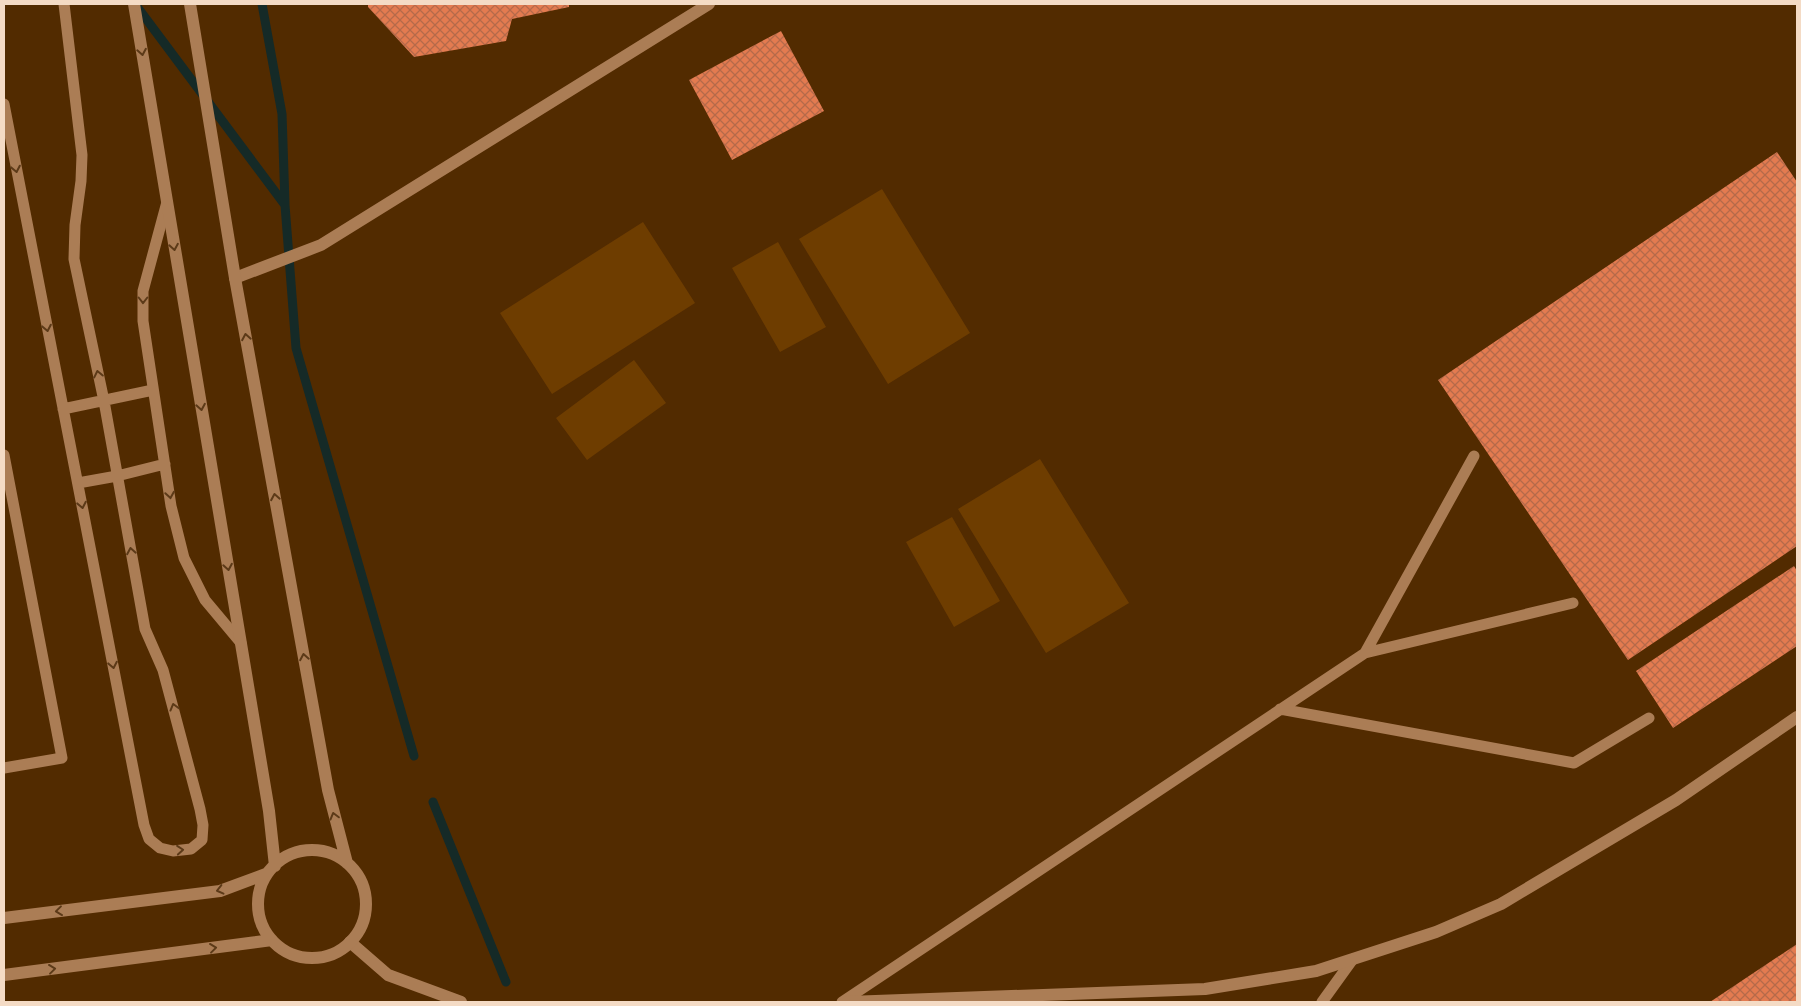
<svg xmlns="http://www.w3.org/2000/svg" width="1801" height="1006" font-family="'Sofia Sans Condensed',sans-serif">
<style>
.pitch{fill:#6e3d00}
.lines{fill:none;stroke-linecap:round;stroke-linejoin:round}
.stream{stroke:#152a27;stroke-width:9}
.building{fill:url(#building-cross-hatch)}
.lane{stroke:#ab7d55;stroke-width:11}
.street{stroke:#ab7d55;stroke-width:12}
.secondary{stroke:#ab7d55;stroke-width:12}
.oneway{stroke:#5c3a18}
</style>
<defs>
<pattern id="building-cross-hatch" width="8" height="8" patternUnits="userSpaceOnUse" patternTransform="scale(1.25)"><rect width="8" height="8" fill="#e37b50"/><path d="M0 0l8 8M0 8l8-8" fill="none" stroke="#b56a4a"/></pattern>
</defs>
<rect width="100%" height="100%" fill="#522b00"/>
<path class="pitch" d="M882,189L970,333L888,384L799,239Z
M643,222L695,303L552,394L500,313Z
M778,242L826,327L780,352L732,268Z
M634,360L666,403L587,460L556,418Z
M1040,459L1129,603L1046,653L958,509Z
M952,517L1000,601L954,627L906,542Z"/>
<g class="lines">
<path class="stream" d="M135,4L285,205L296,348L414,756
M262,4L282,114L285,204
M433,802L506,982"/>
</g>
<path class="building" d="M368,4H569V7L512,19L506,41L414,57L368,7Z
M781,31L824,111L732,160L689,80Z
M1777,152L1797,182V546L1628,660L1438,380Z
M1794,566L1797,571V646L1673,728L1636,671Z
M1797,944V1002H1710Z"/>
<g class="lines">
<path class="lane" d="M4,104L144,825L149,839L160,848L173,851L191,849L202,840L203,825L200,809L163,670L145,629L104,401L74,259L75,225L81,181L82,155L64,4
M167,202L143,291V321L171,506L184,558L205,600L241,643
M63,409L153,390
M4,455L62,758L4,768
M1474,456L1365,653L1573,603
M78,483L117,476L165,464
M1280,709L1574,763L1649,718
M842,1002L1365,653
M1322,1002L1353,959"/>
<path class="street" d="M235,278L321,245L709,4
M350,942L388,975L461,1002
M848,1002L1205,989L1316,971L1436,932L1501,904L1676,800L1797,717"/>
<path class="secondary" d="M134,4L269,811L275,866
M190,4L235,278L328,790L347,863
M258 904a54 54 0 1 1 108 0a54 54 0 1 1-108 0Z
M4,918L220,891L266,874
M4,975L272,940"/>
</g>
<defs><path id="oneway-chevron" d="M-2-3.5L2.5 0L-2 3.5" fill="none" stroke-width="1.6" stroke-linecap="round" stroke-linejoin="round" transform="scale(1.25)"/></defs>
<g class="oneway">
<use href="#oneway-chevron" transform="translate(142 52) rotate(80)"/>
<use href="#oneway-chevron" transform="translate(16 169) rotate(79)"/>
<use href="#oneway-chevron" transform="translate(174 247) rotate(80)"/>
<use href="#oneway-chevron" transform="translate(143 300) rotate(90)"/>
<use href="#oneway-chevron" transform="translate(47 328) rotate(79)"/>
<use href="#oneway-chevron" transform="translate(246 337) rotate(-100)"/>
<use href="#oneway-chevron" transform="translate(98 374) rotate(-102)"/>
<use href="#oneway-chevron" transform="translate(201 407) rotate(80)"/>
<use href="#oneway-chevron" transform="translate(170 495) rotate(81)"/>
<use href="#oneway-chevron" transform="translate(275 497) rotate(-100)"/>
<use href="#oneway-chevron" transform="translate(82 505) rotate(79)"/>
<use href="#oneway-chevron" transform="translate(131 551) rotate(-100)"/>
<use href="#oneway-chevron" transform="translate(228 567) rotate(80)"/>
<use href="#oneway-chevron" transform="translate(304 657) rotate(-100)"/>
<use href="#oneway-chevron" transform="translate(113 665) rotate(79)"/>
<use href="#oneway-chevron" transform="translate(174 707) rotate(-105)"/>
<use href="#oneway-chevron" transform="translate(334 816) rotate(-105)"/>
<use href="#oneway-chevron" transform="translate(180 850) rotate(-5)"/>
<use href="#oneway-chevron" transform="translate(220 890) rotate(166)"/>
<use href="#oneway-chevron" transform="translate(59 911) rotate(173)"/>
<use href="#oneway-chevron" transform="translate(213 948) rotate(-7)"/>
<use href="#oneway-chevron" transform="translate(52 969) rotate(-7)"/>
</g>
<rect width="1801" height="1006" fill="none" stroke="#f4dbc5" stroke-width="10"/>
</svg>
